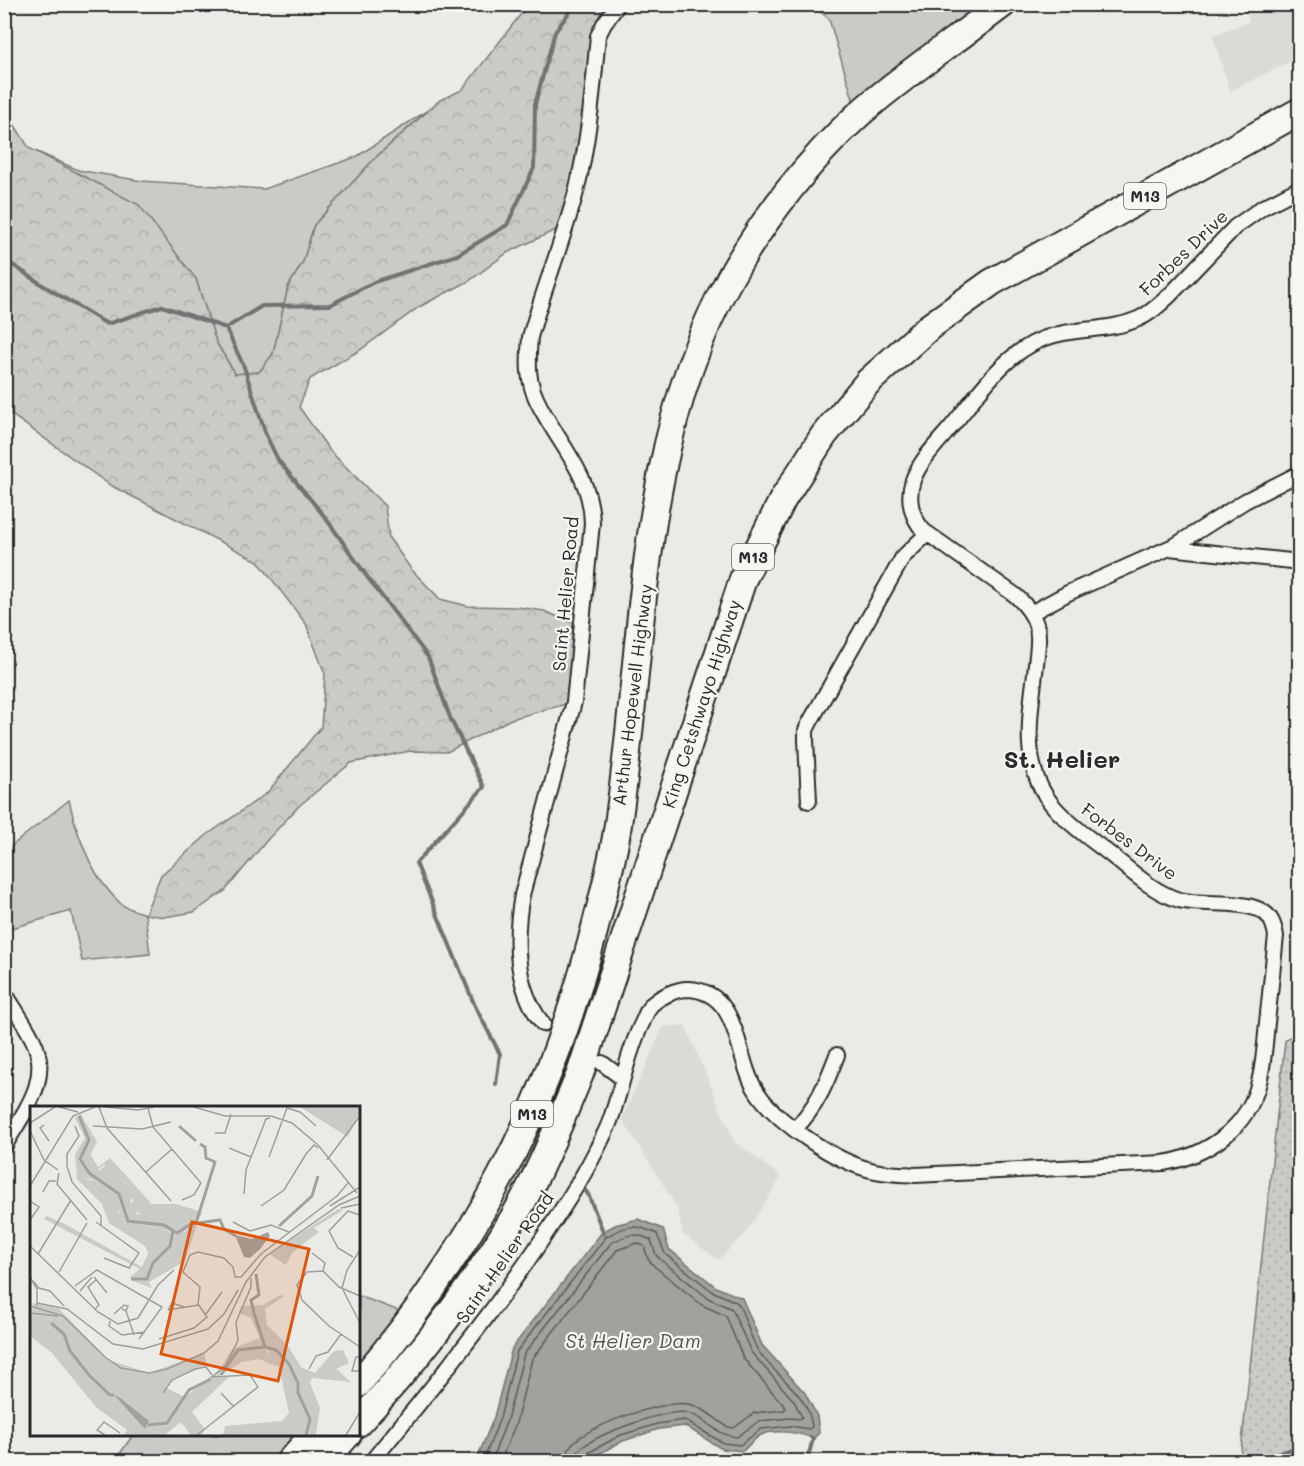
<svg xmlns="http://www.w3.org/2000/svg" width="1304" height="1466" font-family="Mali,sans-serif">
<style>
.built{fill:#dadad6}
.grass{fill:#cacac7;stroke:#7a7a79;stroke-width:1.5}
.forest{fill:url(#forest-crowns);stroke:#7a7a79;stroke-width:1.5}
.park{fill:url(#park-dots);stroke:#7a7a79;stroke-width:1.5}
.water{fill:#a1a19e;stroke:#727270;stroke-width:1.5}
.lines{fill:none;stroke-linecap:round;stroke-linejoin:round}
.shore{stroke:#5a5a59;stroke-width:1.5}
.stream{stroke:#727270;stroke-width:4}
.minor-casing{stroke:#2b2b2b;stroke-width:18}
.motorway-casing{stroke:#2b2b2b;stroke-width:30}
.minor{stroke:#f6f6f2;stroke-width:14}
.motorway{stroke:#f6f6f2;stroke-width:26}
.labels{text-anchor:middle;stroke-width:4.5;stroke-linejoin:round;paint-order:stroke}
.shield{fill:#f6f6f2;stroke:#686867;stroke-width:1.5}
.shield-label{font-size:16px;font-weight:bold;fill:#2b2b2b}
.street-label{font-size:18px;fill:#2b2b2b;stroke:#f6f6f2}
.water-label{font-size:20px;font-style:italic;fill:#545453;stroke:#f6f6f2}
.district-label{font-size:24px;font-weight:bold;fill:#2b2b2b;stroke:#f6f6f2}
.inset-river{fill:none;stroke:#a1a19e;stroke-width:3}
.inset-road{fill:none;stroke:#9e9e9b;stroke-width:1.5}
.view{fill:#df570e;fill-opacity:0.15;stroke:#df570e;stroke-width:3}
.inset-edge{fill:none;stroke:#2b2b2b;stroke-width:3}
</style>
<defs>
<pattern id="forest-crowns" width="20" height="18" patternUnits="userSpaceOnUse" patternTransform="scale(1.5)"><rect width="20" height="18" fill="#cacac7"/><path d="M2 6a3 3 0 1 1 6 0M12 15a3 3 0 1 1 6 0" fill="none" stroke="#aeaeab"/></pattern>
<pattern id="park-dots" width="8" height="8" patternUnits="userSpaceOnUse" patternTransform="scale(1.5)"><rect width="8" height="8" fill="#cacac7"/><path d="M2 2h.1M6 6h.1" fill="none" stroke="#aeaeab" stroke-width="1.8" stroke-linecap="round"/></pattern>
</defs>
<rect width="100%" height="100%" fill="#eaeae6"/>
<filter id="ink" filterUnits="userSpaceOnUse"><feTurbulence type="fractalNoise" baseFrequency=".0167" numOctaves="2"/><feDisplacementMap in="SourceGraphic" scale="12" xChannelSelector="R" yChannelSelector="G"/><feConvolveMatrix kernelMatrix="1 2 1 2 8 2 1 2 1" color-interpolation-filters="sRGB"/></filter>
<g filter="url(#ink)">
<path class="built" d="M1245,5H1299V57L1230,91L1213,36L1249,21Z
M685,1025L734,1141L781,1177L745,1234L718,1260L683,1234L677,1207L622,1119L663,1027Z"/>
<path class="grass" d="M812,5H1003L858,116L829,19Z
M428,110L375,158L314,225L303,262L288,287L273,354L260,372L235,374L216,342L196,279L35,151L78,170L142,181L264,189L356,157Z
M69,800C77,836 92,877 120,903C126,909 138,911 145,914L150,954L82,961L71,911L5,930V851Z
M359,1296L413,1316L359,1384Z
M133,1435H314L289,1461L114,1462Z"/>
<path class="forest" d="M528,5H618L604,24L566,225L507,253L469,281L419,307L360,350L310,379L299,407L330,451L385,506L389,538L411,569L440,599L468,606L517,607L544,611L583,627L574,702L511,719L447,752L410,751L351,763L300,805L268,839L225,891L194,912L164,917L145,914L161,875L207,835L267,793L321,727L325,674L306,624L258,561L110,485L5,410L4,108L29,148L139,205L196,279L216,342L235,374L259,372L273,354L288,287L303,262L314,225L375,158L440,100L462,90Z
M1299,1447V1461L1240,1462V1460L1255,1459Z"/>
<path class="park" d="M1299,1029V1447L1255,1459L1240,1460L1285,1041Z"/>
<path class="water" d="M638,1219L663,1229L669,1249L716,1287L742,1298L762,1345L805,1393L817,1416L819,1433L813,1439C801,1432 774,1429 761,1435C755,1438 748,1446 743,1451L722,1449L685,1426L659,1429L623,1441L585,1461H476L494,1417L512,1348L602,1232L615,1225Z"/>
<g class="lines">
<path class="shore" d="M483,1462L500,1418L517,1351L606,1237C628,1224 635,1224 657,1234L665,1254L712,1291L738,1303C745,1317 749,1333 756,1347C771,1375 809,1391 812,1427L809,1429L791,1426L761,1429L740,1445L723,1443L684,1420L657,1424L621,1435L586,1454L583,1462
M491,1462L507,1420L524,1354L611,1243C627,1234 635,1232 651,1240L656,1255L661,1260L708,1298L732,1309L751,1352L794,1401L802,1417L799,1419L790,1418L759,1421L737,1437C714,1435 707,1418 688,1413C667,1408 597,1434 580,1449C576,1453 576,1457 576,1462
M500,1462L516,1423L532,1359L617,1250L637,1243L644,1246L648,1259L654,1266L702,1305L726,1316L743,1358L786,1408L784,1410L754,1413L734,1428L728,1427C716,1420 702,1406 688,1404C663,1400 589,1425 572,1444C568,1449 567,1455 567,1462"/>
<path class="stream" d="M4,259L44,286L107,324L162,306L226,328L244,367L266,435L278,460L325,517L368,578L428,657L451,720L484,787L416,863L475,1006L500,1054L496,1084
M226,328L262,306L330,305L374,282L457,255L507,225L534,168L535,104L555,32L575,4
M582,1186L588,1194L604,1234
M811,1437L813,1439L808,1457L811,1462
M843,1462L864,1458L889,1462
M1213,1462L1255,1459L1300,1447"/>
<g class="minor-casing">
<path id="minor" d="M1169,548L1300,562
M1031,613L1068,593L1176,545L1245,501L1300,473
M809,801L806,740V730L810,722L903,557L927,534
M4,992C14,1008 25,1024 33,1040C53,1080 22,1114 4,1147
M543,1024C514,987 514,939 522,895L574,702L592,523C591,479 567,454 546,417C540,407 533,395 531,383C527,368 529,352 530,337C544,288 563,241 576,192C589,141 593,88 598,36L604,24L618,4
M602,1063L622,1078
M795,1129C817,1106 826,1084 837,1055
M371,1462C428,1393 484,1324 535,1250C557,1217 579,1185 597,1149C601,1140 607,1130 610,1121C622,1088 627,1053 643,1021C645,1016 648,1009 651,1005C660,997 675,989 688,989C740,991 735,1054 754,1087C773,1121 837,1163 875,1171C888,1174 902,1174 915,1175L1163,1163C1207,1156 1248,1128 1259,1082C1264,1063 1265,1042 1267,1023C1270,994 1273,965 1276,936C1274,925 1271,915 1260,910C1239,900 1203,906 1179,900C1153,892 1131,871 1111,855C1092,840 1071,826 1055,808C1018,767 1031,713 1036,664C1037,652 1040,640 1037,628C1034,614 1025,604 1015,595L924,531C911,517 907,498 913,480C921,458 941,440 956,421C978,394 1000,361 1032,344C1067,325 1103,334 1138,319C1150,314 1160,304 1170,295L1235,227L1263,207L1300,188"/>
</g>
<g class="motorway-casing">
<path id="motorway" d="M358,1384C473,1251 547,1109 592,939C601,904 611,868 617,831C645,647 637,443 731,276C764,218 809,160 858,115C903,75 955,41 1003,4
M358,1423C418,1359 471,1291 515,1215C541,1170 560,1122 580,1074L743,579L783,499L824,435L868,382L929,327L992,282L1300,111
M289,1462L314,1434
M323,1462L348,1434"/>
</g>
<use href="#minor" class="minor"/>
<use href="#motorway" class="motorway"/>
</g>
</g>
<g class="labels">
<g class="shield">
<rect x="1124" y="183" width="42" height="26" rx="4.5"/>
<rect x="732" y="544" width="42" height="26" rx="4.5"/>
<rect x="511" y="1101" width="42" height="26" rx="4.5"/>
</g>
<g class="shield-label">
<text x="1145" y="202">M13</text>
<text x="753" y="563">M13</text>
<text x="532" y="1120">M13</text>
</g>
<g class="street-label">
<text transform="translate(1184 253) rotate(-44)" y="6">Forbes Drive</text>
<text transform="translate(566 594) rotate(-85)" y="6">Saint Helier Road</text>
<text transform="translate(633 695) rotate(-83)" y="6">Arthur Hopewell Highway</text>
<text transform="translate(702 704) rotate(-72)" y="6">King Cetshwayo Highway</text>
<text transform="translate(1129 842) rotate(37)" y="6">Forbes Drive</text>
<text transform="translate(505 1258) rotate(-55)" y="6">Saint Helier Road</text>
</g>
<g class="water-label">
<text x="633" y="1348">St Helier Dam</text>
</g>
<g class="district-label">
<text x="1062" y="768">St. Helier</text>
</g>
</g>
<g transform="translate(30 1106)">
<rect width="330" height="330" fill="#eaeae6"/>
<path d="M59,46L68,61L80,52L121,97L108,103L111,109L101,103L104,88L96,76L84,73L75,58L68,64L58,53ZM45,48L58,74L69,75L92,95L93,101L87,107L95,114L94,118L106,116L146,128L142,144L119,174L103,175L100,171L110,163L14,113L16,110L33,117L112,161L118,147L115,140L79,117L72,98L47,73ZM308,103L313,104L284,122L289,126L262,147L256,159L239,148ZM3,197L28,202L79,254L119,267L174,247L177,260L144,272L136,282L155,291L182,269L199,271L162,306L175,323L172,329H161L151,316L135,329H94L97,324L66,301L22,247L0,230ZM233,236L240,254L248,261L229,253L212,256L225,248Z" fill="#cacac7"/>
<path d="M270,1H330V6L318,31ZM51,8L67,36L58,53L70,65L79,55L86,58L83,71L96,76L106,90L100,94L106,108L111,109L108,101L111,98H146L172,106L167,118H161L151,129L106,116L95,119L94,112H85L93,101L92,95L69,75L56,72L45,48L55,32L45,12ZM250,189L254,190L235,203L237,219L258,240L271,261L285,267L304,245L313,244L319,257L306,263L321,276L282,272L280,277L290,302L286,329H193L195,320L252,315L259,307L249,261L240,254L235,236L225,248L184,273L202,243L230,232L221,212L209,207L211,200L233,199Z" fill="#cacac7"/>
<path d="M161,118H167L155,155L119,176L122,182L103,175L119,174L142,143L146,128L155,126Z" fill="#cacac7"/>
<path d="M238,126L240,130L230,143L220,152L214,151L205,129L222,133ZM84,289L89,291L119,315L115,323Z" fill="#a1a19e"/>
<path class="inset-river" d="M49,10L59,34L50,53L59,67L89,88L98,115L134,119L147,127L161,118L190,114L194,123L206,130M149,20L166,35M166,117L185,56L176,52L175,41L170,38M249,120L282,90L288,70M226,168L229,189L221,194L224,207L235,241L246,244L259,258L268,277V287L280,313L276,329M101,173H117L123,157L140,140L143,125M21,217L34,228L40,245L59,269L80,289H84M191,269L208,244L234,241M118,319L137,317L159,284L181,273"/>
<path class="inset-road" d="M29,1L48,6M69,1L77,22L141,95M75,1L108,4L124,1M164,1L195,10H241L262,17L288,39L327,87M118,2L123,21L171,77L164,89L152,94M0,17L25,1M14,19L10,22L19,35M45,20L49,30L37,48V60L42,76L71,110V120M63,20L112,23L141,16M0,25L14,54L28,64M185,27H195L201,8M199,42L221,51M239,51L257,2L270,6L286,20M297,54L330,10M116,66L142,43M29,67L27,78L57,114M0,80L43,10L65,1M13,86L19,75H26M214,88L216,64L236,13L240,12M0,95L9,101L0,114M231,100L254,84L276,48L284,39L288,42M300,100L330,81M311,102L330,98M66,116L109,147L99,162L74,152M203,116L220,125L241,119L259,126M0,140L68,206L88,218L108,212L128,179L144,164M330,144L317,164L312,182L330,217M282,147L295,157L293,165M8,148L41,94M323,151L308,142L299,125L318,105L330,109M29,166L57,117M0,171L7,183V200M64,171L77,187M3,175L9,182L20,185L34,200M45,180L67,164L132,201L109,233M50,185L62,171M330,190L309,181L293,165L277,166L267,179L272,194L299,220L330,241M7,197L37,203L83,238L113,243L178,223L194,208L208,184M0,200L33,210L75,251L91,262L119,267L137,263L174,247L188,235L216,176L235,151L309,99L330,90M65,203L69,199L58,181L66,174M138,204L169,199M138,204L142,197L154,201M96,205L104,229M0,207L28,210M84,208L94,199L98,200L96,205L92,203M176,208L192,186M80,215L79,220L92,229L115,226M129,233L164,222L177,211L168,198L170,181L153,166L160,149L168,146L194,152L203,161L205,171H211L231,148L307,90L318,77M330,251H326L322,265H330M279,263L286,250L298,246L311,228M133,287L142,274L165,263L176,261L182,269M191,287L204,301M75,329L67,324L74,316L90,327M167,329L228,281L220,269L182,271L196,259L208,234L206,216L221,181V172M316,329L330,306"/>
<path class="view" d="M162,116L279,143L248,275L131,248Z"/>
<rect width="330" height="330" class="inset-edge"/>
</g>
<rect width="1304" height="1466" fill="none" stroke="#f6f6f2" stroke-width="24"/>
<rect x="12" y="12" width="1280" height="1442" fill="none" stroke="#2b2b2b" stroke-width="2" filter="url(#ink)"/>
</svg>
